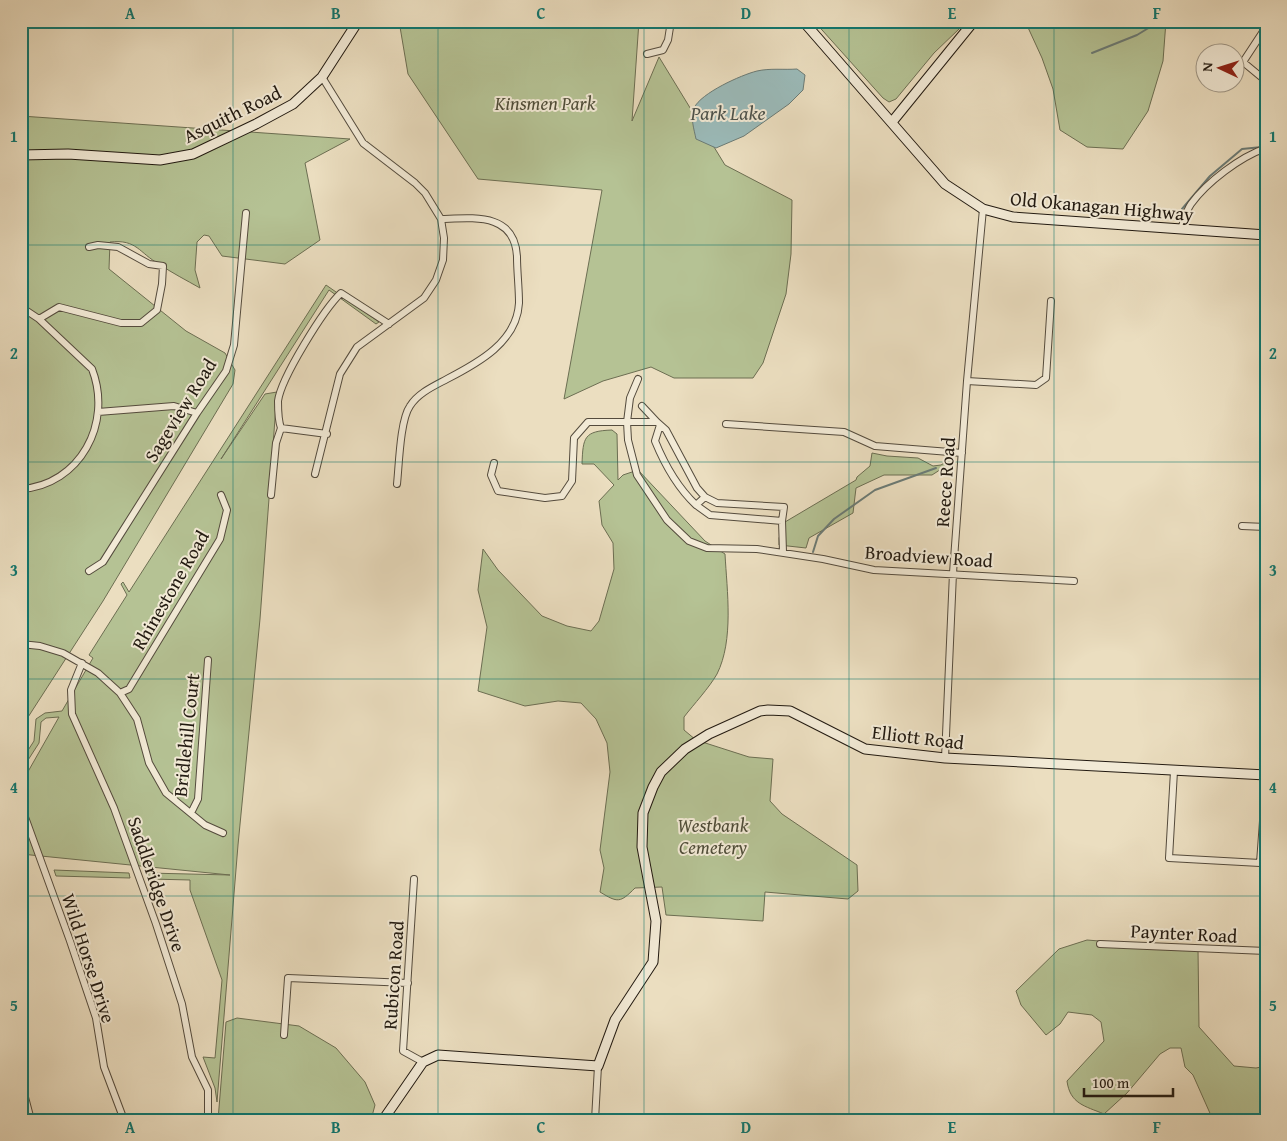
<svg xmlns="http://www.w3.org/2000/svg" width="1287" height="1141" font-family="'Gentium Book Plus',serif">
<style>
.green{fill:#b5c294;stroke:#6c6e52}
.water{fill:#9bbbba;stroke:#6b7b76}
.lines{fill:none;stroke-linecap:round;stroke-linejoin:round}
.stream{stroke:#6b7b76;stroke-width:2}
.street-casing{stroke:#544b3d;stroke-width:8}
.secondary-casing{stroke:#221a11;stroke-width:11}
.street{stroke:#f2ead6;stroke-width:6}
.secondary{stroke:#f2ead6;stroke-width:9}
.grid{fill:none;stroke:#0f766e;stroke-width:1;stroke-opacity:0.55}
.labels{text-anchor:middle;stroke-width:4;stroke-linejoin:round;paint-order:stroke}
.park-label{font-size:19px;font-style:italic;fill:#4e4c38;stroke:#f2ead6}
.street-label{font-size:19px;fill:#221a11;stroke:#f2ead6}
.water-label{font-size:20px;font-style:italic;fill:#4c524c;stroke:#f2ead6}
.neatline{fill:none;stroke:#0f766e;stroke-width:2}
.grid-label{font-size:16px;text-anchor:middle;font-weight:bold;fill:#0f766e}
</style>
<rect width="100%" height="100%" fill="#ebdec0"/>
<filter id="stains"><feTurbulence type="fractalNoise" baseFrequency=".004" numOctaves="4"/><feColorMatrix values="0 0 0 0 .2 0 0 0 0 .09 0 0 0 0 .02 0 0 0 .5 -.17"/></filter>
<radialGradient id="worn" r=".72"><stop offset=".6" stop-color="#630" stop-opacity="0"/><stop offset="1" stop-color="#630" stop-opacity=".3"/></radialGradient>
<path class="green" d="M399,21H639L632,121L659,57L725,165L792,200L791,254L786,294L763,363L753,378H674L651,367L603,381L564,399L602,190L478,179L408,74Z
M814,21H959L955,26L959,29L934,53L896,99L889,102L883,98Z
M1025,21H1166L1163,61L1148,111L1123,149L1087,147L1060,130L1053,89L1042,58Z
M21,116L350,139L305,163L320,240L285,264L222,256L209,236L204,235L197,242L195,270L200,288C186,280 172,273 159,264C139,253 137,239 110,242L109,269L186,331L225,353L235,370L233,384L103,601L21,728Z
M326,285L379,322L376,324L329,290L221,459L265,394L277,392L260,619L238,845L217,1102L215,1088L203,1057L215,1058L222,980L190,890V880L150,879L148,873L230,875L21,854V784L59,717L46,718L41,722L39,743L21,771V761L34,741L36,719L45,713L62,711L93,658L89,655L127,595L121,584L123,582L129,592Z
M612,430L617,434L618,480L623,475L638,470L705,541L725,554C727,591 734,640 717,674C709,688 694,704 684,717V730L696,740L749,757L773,759L770,801L782,814L857,865L858,891L848,899L765,892L763,921L666,915L662,887L635,888C620,903 618,903 600,892L604,868L600,850L610,772L607,743L596,719L581,703L558,701L525,706L478,691L487,627L478,590L483,549L498,570L542,616L567,626L591,631L599,621L614,569L613,543L602,525L599,501L614,485L594,464H582C583,437 584,431 612,430Z
M872,453L887,456L918,458L933,466L941,465L946,462L949,464L932,475H884L856,488L853,513L809,538L806,548L779,545V538L785,522L856,480L857,477L870,466Z
M54,870L129,873L130,878L56,876Z
M1087,940L1198,949L1199,1027L1234,1066L1256,1068L1266,1066V1120H1213L1193,1075L1185,1067L1181,1048H1170L1160,1054L1127,1093L1104,1114C1085,1106 1070,1104 1067,1081L1104,1041L1101,1022L1092,1015L1068,1012L1060,1024L1046,1035L1021,1005L1016,991L1059,949Z
M237,1018L299,1026L336,1048L365,1082L375,1105L371,1120H218L226,1022Z"/>
<path class="water" d="M797,69L805,75L803,90L789,104L744,136L716,148L696,139C694,129 690,117 694,108C701,93 741,75 757,71C770,68 784,70 797,69Z"/>
<g class="lines">
<path class="stream" d="M1092,53L1137,35L1160,21
M1182,209L1210,176L1242,149L1262,147
M813,552L818,536L834,519L875,490L936,468"/>
<g class="street-casing">
<path id="street" d="M1266,27L1243,62L1266,81
M647,54L663,50L668,40L671,21
M1181,229C1184,221 1186,211 1191,204C1207,182 1240,157 1266,148
M21,307L39,319L92,369C113,423 80,485 21,489
M39,319L59,307L121,323H141L157,310L162,284L163,266L149,264L118,247L98,245L89,247
M638,379L630,398L627,422L628,440L637,475L667,520L689,541L707,548L757,549L823,559L874,570L1074,581
M967,381L1036,385L1046,378L1051,301
M642,406L657,422
M98,412L174,406L197,413
M726,424L844,432L875,446L962,453
M660,425L655,441C664,463 678,488 696,505L705,497L717,503L784,507L782,521L783,552
M327,434L281,428C278,420 278,409 278,401C281,378 324,309 341,293L389,324
M494,463L491,475L498,491L545,498L562,496L572,481L574,438L588,422H657L666,430L697,488L705,497
M315,474L340,374L357,347L424,298L436,280L443,260L444,238L441,219L425,193L415,183L363,143L322,77
M397,484C399,466 400,420 410,406C418,393 434,386 447,379C478,363 517,342 519,303C519,287 517,272 517,257C515,212 473,218 441,219
M271,495L276,443L281,428
M696,505L710,515L782,521
M1242,526L1266,527
M89,571L103,562L197,413L226,371L234,345L246,213
M21,644L40,646L63,653L98,673L120,693L137,719L149,763L166,793L205,825L223,833
M82,663L71,690L72,714L114,808L156,924L182,1004L192,1057L208,1090V1120
M120,693L129,689L132,684L220,539L227,510L221,495
M945,758L953,573L967,381L983,209
M1174,771L1169,858L1260,863L1266,779
M21,806L70,941L96,1018L104,1067L124,1120
M191,813L198,799L208,660
M414,879L403,1051L423,1062
M1100,944L1266,951
M284,1035L288,978L408,983
M21,1082L31,1120
M595,1120L598,1066"/>
</g>
<g class="secondary-casing">
<path id="secondary" d="M803,21L945,184L983,209L1013,217L1266,235
M892,122L974,21
M21,155L68,154L160,160L193,154L256,124L293,104L322,77L355,26V21
M383,1120L423,1062L438,1055L598,1066L615,1020L653,962L656,921L642,847L643,813L653,787L661,772L685,749L709,734L760,711L768,710L790,711L865,749L945,758L1266,775"/>
</g>
<use href="#street" class="street"/>
<use href="#secondary" class="secondary"/>
</g>
<path class="grid" d="M233,21V1120M438,21V1120M644,21V1120M849,21V1120M1054,21V1120M21,245H1266M21,462H1266M21,679H1266M21,896H1266"/>
<g class="labels">
<g class="park-label">
<text x="545" y="110">Kinsmen Park</text>
<text x="713" y="832">Westbank<tspan x="713" dy="22">Cemetery</tspan></text>
</g>
<g class="street-label">
<text transform="translate(232 114) rotate(-26)" y="7">Asquith Road</text>
<text transform="translate(1102 206) rotate(5)" y="7">Old Okanagan Highway</text>
<text transform="translate(180 410) rotate(-58)" y="7">Sageview Road</text>
<text transform="translate(945 482) rotate(-86)" y="7">Reece Road</text>
<text transform="translate(929 556) rotate(4)" y="7">Broadview Road</text>
<text transform="translate(170 590) rotate(-60)" y="7">Rhinestone Road</text>
<text transform="translate(186 735) rotate(-84)" y="7">Bridlehill Court</text>
<text transform="translate(918 737) rotate(7)" y="7">Elliott Road</text>
<text transform="translate(157 884) rotate(71)" y="7">Saddleridge Drive</text>
<text transform="translate(1184 933) rotate(3)" y="7">Paynter Road</text>
<text transform="translate(89 958) rotate(72)" y="7">Wild Horse Drive</text>
<text transform="translate(393 975) rotate(-86)" y="7">Rubicon Road</text>
</g>
<g class="water-label">
<text x="728" y="120">Park Lake</text>
</g>
</g>
<rect width="1287" height="1141" fill="none" stroke="#ebdec0" stroke-width="55"/>
<g transform="translate(1220 68) rotate(274)"><circle r="24" fill="#f2ead6" stroke="#9f9787"/>
<path d="M0-4L9 19L0 12L-9 19Z" fill="#8f2418"/>
<text y="-8" font-size="14" font-weight="bold" text-anchor="middle" fill="#221a11">N</text>
</g>
<path d="M1084 1088v8h89v-8" fill="none" stroke="#221a11" stroke-width="2.5"/>
<text x="1092" y="1088" font-size="15" fill="#221a11" stroke="#f2ead6" stroke-width="4" paint-order="stroke">100 m</text>
<rect x="28" y="28" width="1232" height="1086" class="neatline"/>
<g class="grid-label">
<text x="130" y="19">A</text>
<text x="336" y="19">B</text>
<text x="541" y="19">C</text>
<text x="746" y="19">D</text>
<text x="952" y="19">E</text>
<text x="1157" y="19">F</text>
<text x="14" y="142">1</text>
<text x="1273" y="142">1</text>
<text x="14" y="359">2</text>
<text x="1273" y="359">2</text>
<text x="14" y="576">3</text>
<text x="1273" y="576">3</text>
<text x="14" y="793">4</text>
<text x="1273" y="793">4</text>
<text x="14" y="1011">5</text>
<text x="1273" y="1011">5</text>
<text x="130" y="1133">A</text>
<text x="336" y="1133">B</text>
<text x="541" y="1133">C</text>
<text x="746" y="1133">D</text>
<text x="952" y="1133">E</text>
<text x="1157" y="1133">F</text>
</g>
<rect width="100%" height="100%" filter="url(#stains)"/>
<rect width="100%" height="100%" fill="url(#worn)"/>
</svg>
